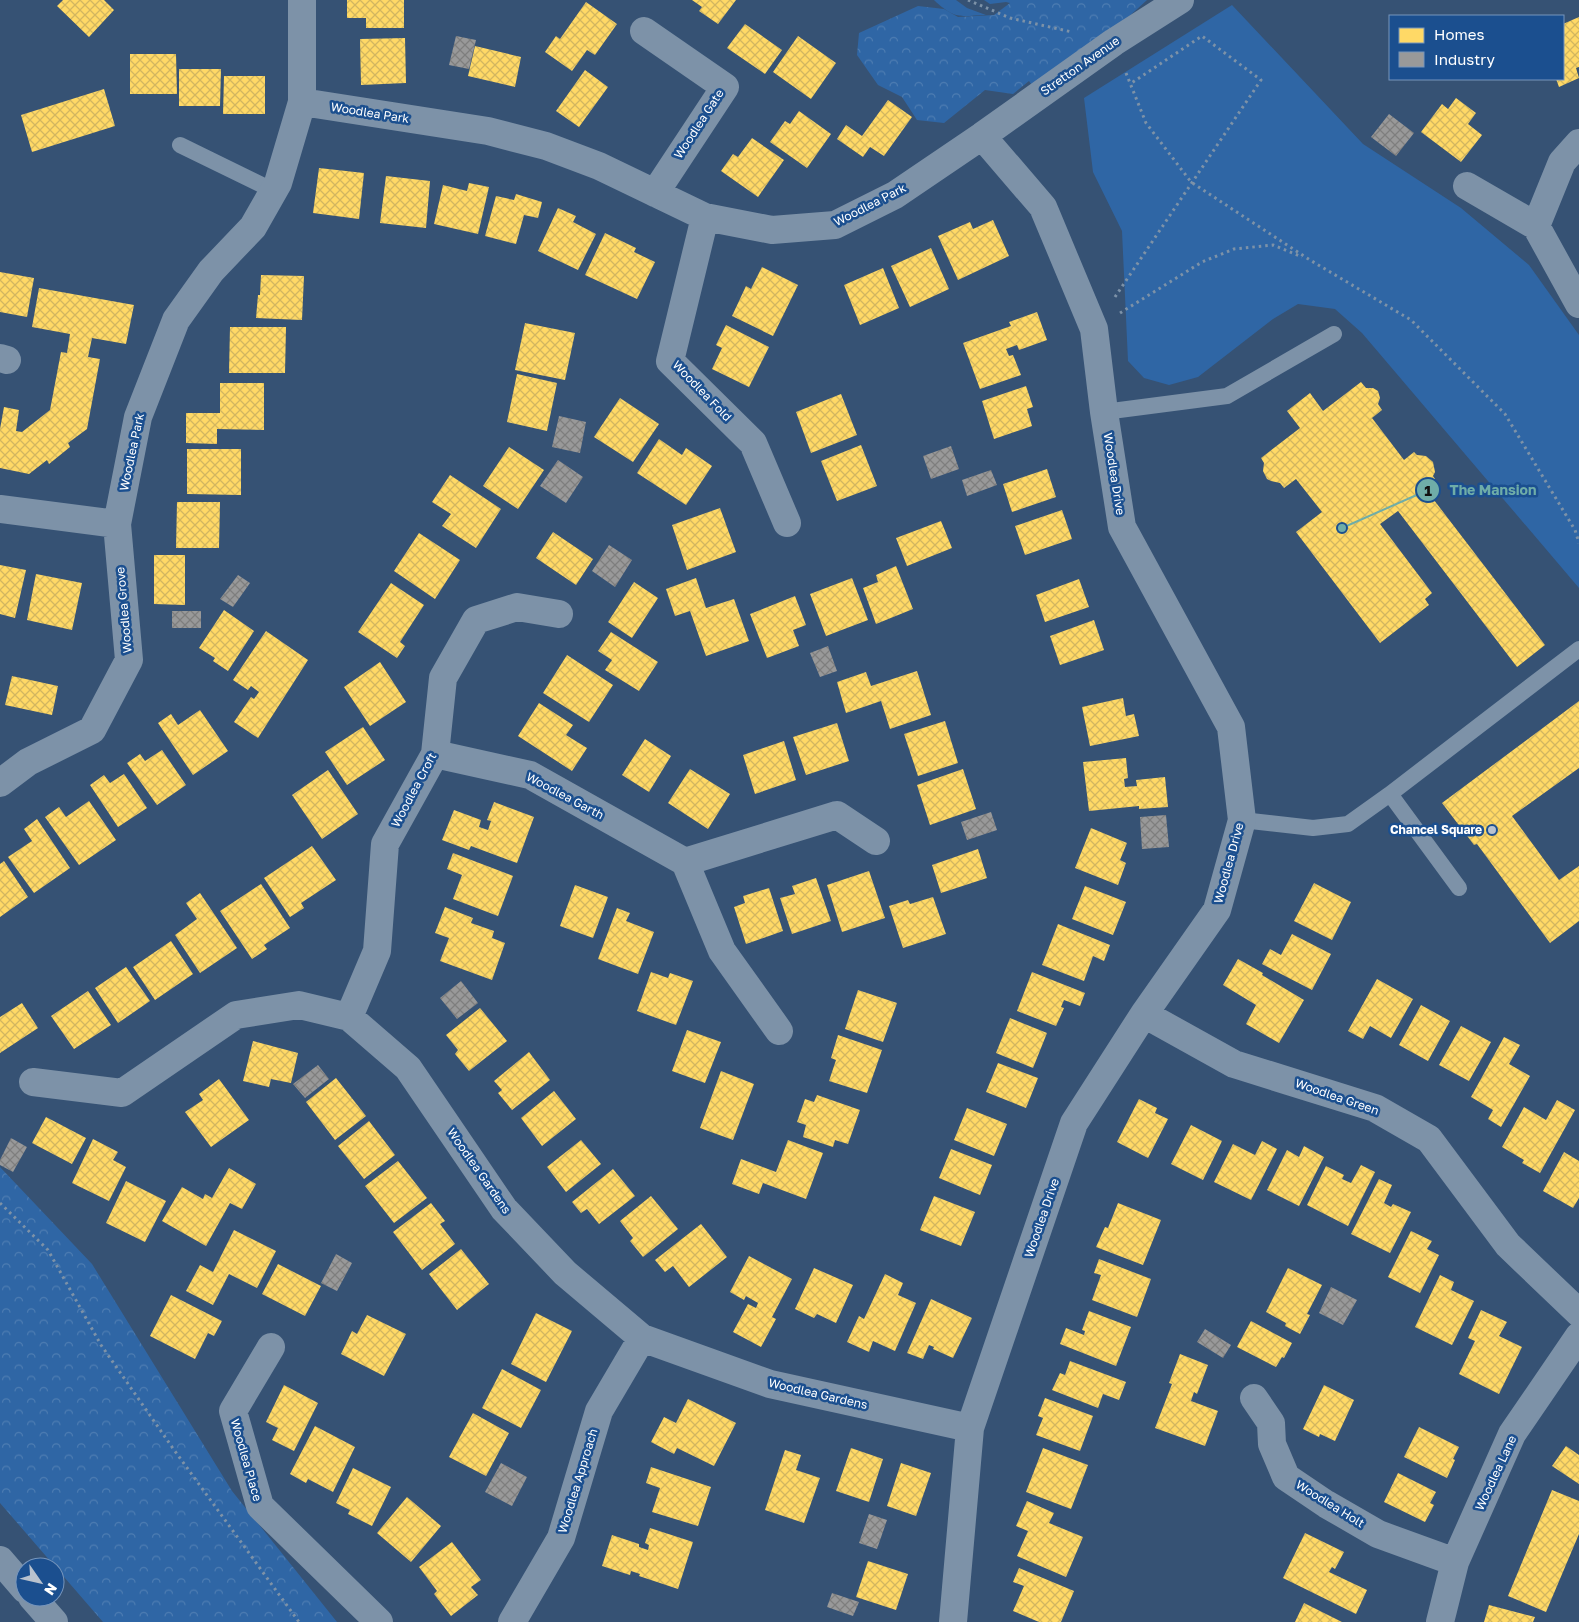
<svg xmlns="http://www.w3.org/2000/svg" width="1579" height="1622" font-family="'Golos Text',sans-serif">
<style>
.grass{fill:#2f66a5}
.forest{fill:url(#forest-crowns)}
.homes{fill:url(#homes-cross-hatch)}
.industry{fill:url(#industry-cross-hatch)}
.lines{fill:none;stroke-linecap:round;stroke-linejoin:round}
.path{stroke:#7d92a8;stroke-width:3;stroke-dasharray:2.5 4;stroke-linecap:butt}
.service{stroke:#7d92a8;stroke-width:16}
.minor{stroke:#7d92a8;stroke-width:28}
.poi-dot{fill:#b9c2ce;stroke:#1b4f8f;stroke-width:2}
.labels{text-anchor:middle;stroke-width:5;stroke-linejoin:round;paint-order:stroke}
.street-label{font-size:12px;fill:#fff;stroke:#1b4f8f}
.poi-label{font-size:12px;font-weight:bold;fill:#fff;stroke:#1b4f8f;text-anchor:end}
.leader{fill:none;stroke:#6fada8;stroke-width:2}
.callout-dot{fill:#6fada8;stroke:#1b4f8f;stroke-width:2}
.mark-label{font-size:15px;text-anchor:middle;font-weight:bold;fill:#111}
.callout-label{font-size:14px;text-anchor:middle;font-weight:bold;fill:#6fada8;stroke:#1b4f8f;stroke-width:5;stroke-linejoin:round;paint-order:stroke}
</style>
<defs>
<pattern id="forest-crowns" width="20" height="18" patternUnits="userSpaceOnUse" patternTransform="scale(1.25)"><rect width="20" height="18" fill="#2f66a5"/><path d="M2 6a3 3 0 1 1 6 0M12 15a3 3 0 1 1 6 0" fill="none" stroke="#4e7db2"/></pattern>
<pattern id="homes-cross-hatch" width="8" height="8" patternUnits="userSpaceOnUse" patternTransform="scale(1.25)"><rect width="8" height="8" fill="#ffd966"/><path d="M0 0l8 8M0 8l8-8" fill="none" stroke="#d2b660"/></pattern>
<pattern id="industry-cross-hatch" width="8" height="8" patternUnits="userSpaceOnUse" patternTransform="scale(1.25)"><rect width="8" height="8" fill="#999"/><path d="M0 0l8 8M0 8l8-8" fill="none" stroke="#7e7e7e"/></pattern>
</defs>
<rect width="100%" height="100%" fill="#365274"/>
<path class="grass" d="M934,0H956L967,8L986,15C960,16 955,20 934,0Z
M1232,5L1363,144L1461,208L1529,265L1579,335V588L1362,333L1335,309L1298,304L1273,319L1198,377L1169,385L1144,378L1128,361L1122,231L1093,172L1084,98Z"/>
<path class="forest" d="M984,0H1147L1114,30L1036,91L1029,81L1013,94L985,90L944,123L917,120L902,97L878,85L857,55L859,33L918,6L944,9L958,17L994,15L1010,3L1006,2L990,4Z
M0,1167L92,1264L232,1491L337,1622H103L0,1503Z"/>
<path class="homes" d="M63,0H104L114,10L89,37L57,6Z
M347,0H404V28H366V18H347Z
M692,0H736L718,24L699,11L702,7Z
M586,2L617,24L595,55L587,50L572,71L545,52L556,36L560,39Z
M1579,17V67L1576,68L1579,78L1559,87L1556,79H1563V24Z
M745,24L782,50L765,74L727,48Z
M798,36L836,63L811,99L773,72Z
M405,38L406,83L361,85L360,39Z
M475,46L521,57L515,87L468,76Z
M130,54H176L177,94H130Z
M179,69H221L220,106H179Z
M585,70L608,87L579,127L556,111Z
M224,76H265V114H223Z
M104,89L115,126L32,152L21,115Z
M1456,98L1476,113L1468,124L1482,135L1461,162L1421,132L1442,104L1448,109Z
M888,100L912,117L884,156L870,147L863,157L837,139L846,125L862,136Z
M799,111L831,134L807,168L770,142L785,121L790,124Z
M752,138L784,160L758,197L721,171L733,154L738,157Z
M319,168L364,173L359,219L313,213Z
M386,176L430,181L426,228L380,223Z
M469,183L489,187L478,234L434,224L443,185L467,191Z
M516,194L542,202L538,218L524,215L516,244L485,236L496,196L514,200Z
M558,208L576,216L573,222L596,234L578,270L538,251Z
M993,220L1009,256L958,280L938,236L970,222L973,229Z
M605,233L636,248L634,252L655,262L637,299L585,275Z
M931,248L949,289L910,307L891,266Z
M762,267L798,285L773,336L732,316L746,286L751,289Z
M883,268L899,308L860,325L844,285Z
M0,272L34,278L27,317L0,312Z
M261,275L304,276L302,320L256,318L258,295H260Z
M39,288L134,305L126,344L92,338L88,357L100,359L87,429L68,443L70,447L49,464L47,460L29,474L0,468V429L4,407L19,410L16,431L22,432L50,410L61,352L67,353L70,334L32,327Z
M1037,312L1047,340L1019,350L1017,345L1006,349L1009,356L1013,355L1021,375L980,389L963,343L1011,326L1009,322Z
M525,323L575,333L565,380L515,370Z
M726,325L769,347L749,387L712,369L722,348L716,345Z
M230,327H286L285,373H229Z
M517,374L557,383L547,431L507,422Z
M1361,382L1366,388H1373L1378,391L1380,398L1378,404L1382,410L1372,418L1404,460L1414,452L1417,455L1426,456L1433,462L1435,472L1433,476L1435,479L1424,487L1545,645L1517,667L1398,511L1380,524L1432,593L1425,599L1429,605L1380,643L1296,532L1322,512L1296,479L1284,488L1280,483L1271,481L1267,479L1263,471L1264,463L1261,458L1300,428L1287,411L1310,393L1323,411Z
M220,383H264V430L217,429V444L186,443V413H220Z
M1026,386L1033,407L1027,409L1032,426L994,439L982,401Z
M841,394L857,435L811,453L796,412Z
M620,398L659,424L633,462L594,437Z
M659,439L682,455L686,448L712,466L686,505L637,473Z
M861,445L877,486L837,501L821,461Z
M509,447L544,470L518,509L483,486Z
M187,449H241V495L187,494Z
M1047,469L1056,497L1012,512L1003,484Z
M450,475L501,509L476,548L442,526L451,514L432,502Z
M177,502H220L219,548H176Z
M720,508L736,552L687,570L672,525Z
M1062,510L1072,539L1025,555L1015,526Z
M941,521L952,548L907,566L896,538Z
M553,532L593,559L576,585L536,558Z
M419,533L460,560L435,599L394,571Z
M154,555H185V605L154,604Z
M0,565L26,570L15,618L0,614Z
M896,566L913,609L876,624L863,588L878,582L876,575Z
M36,574L82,583L72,630L27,620Z
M696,578L706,608L734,599L749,641L706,656L690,611L675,616L666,589Z
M852,578L868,620L826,636L810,594Z
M1079,579L1089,607L1045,622L1036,595Z
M634,582L658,598L632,638L608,622Z
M391,583L424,605L400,642L405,646L397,658L358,632Z
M795,596L806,625L793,630L799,646L767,658L750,614Z
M224,610L254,631L228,671L213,661L215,658L199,648Z
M1094,620L1104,650L1060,665L1050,636Z
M266,631L308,660L258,738L234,722L251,697L254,699L259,692L251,686L248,690L233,680Z
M611,632L658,662L639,691L605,670L612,660L598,651Z
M567,655L613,685L589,722L543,693Z
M380,662L406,702L370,726L344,687Z
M917,671L931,715L890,729L881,701L846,713L837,682L866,672L871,686Z
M12,676L58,686L52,715L5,705Z
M1123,698L1126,716L1134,714L1139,736L1090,746L1082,707Z
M1579,701V768L1512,816L1559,880L1579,866V921L1550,943L1477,844L1474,845L1442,803Z
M539,703L573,725L566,735L587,748L572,771L518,736Z
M200,710L228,751L193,775L158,723L171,714L178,725Z
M945,721L958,763L918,776L904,734Z
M837,723L849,761L806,775L793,737Z
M363,727L385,760L347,785L325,752Z
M645,739L671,756L649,792L622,775Z
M784,741L796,780L755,794L743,755Z
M162,750L186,785L157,805L127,763L140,754L145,761Z
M1126,758L1128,778L1124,779L1125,787L1137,786L1136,780L1165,777L1168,807L1139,809V806L1089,811L1083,762Z
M690,769L730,794L708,829L668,803Z
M963,769L976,809L930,825L917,785Z
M328,770L358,814L322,839L292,795Z
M124,774L147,808L118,827L90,785L104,775L110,783Z
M89,801L116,840L79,865L45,817L59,807L66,817Z
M494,802L534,817L517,863L471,846L469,850L442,840L454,810L481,820L479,827L488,830L491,821L487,820Z
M37,819L70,868L34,893L8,857L32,841L24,829Z
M1091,828L1127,843L1120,860L1126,863L1118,885L1075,868Z
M312,846L336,880L301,903L304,908L290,917L264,878Z
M978,849L987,878L941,893L932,865Z
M453,853L513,876L498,916L453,899L462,875L447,869Z
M4,861L28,897L0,917V864Z
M869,871L885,918L842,932L827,885Z
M816,878L831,921L792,934L780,898L795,894L792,886Z
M1314,883L1351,902L1332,940L1294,921Z
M261,884L290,928L264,945L267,949L252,959L220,911Z
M575,885L608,897L593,938L560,926Z
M1085,886L1126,902L1113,935L1072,919Z
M769,888L783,931L746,944L734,907L745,903L743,896Z
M200,893L237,948L200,973L175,935L197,919L186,903Z
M933,897L946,934L903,948L889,906L908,900L910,904Z
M445,907L473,918L471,923L494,931L492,938L505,943L492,980L440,961L449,938L435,933Z
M617,908L630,913L626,921L654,932L638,974L598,959Z
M1058,924L1110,945L1104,961L1093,956L1084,981L1042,965Z
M1292,934L1331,954L1312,990L1262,964L1270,949L1281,955Z
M171,941L193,974L155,1000L133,967Z
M1238,959L1263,973L1262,975L1304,1000L1279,1043L1246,1024L1256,1005L1223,985Z
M126,967L150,1001L118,1023L95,988Z
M651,972L668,978L670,973L693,981L676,1025L637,1011Z
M1032,972L1085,993L1080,1006L1064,1000L1061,1007L1064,1008L1056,1026L1017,1011Z
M1377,979L1413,999L1391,1038L1370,1026L1363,1039L1348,1031Z
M858,990L897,1003L883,1042L845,1029Z
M88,991L111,1025L74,1049L51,1016Z
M22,1003L38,1028L0,1053V1017Z
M1421,1005L1450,1021L1428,1061L1399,1045Z
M480,1008L507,1041L469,1071L455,1054L458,1050L446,1035Z
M1010,1018L1047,1033L1033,1068L996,1053Z
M1461,1026L1491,1042L1469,1081L1439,1065Z
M687,1030L721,1042L705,1083L672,1071Z
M838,1035L882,1050L867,1093L829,1081L836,1060L831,1058Z
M1504,1037L1520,1045L1509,1064L1530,1076L1501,1127L1488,1119L1493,1110L1471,1097Z
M253,1041L298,1053L291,1083L271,1079L269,1087L243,1081Z
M529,1052L550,1080L512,1110L498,1093L502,1090L494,1081Z
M998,1063L1038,1078L1026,1108L986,1092Z
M721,1071L754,1084L733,1140L700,1128Z
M336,1078L366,1116L335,1140L306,1102Z
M219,1079L249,1120L211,1147L185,1112L203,1100L199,1094Z
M554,1091L576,1119L542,1146L521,1118Z
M817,1095L860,1110L848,1144L835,1140L833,1147L803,1137L806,1125L797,1122L805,1099L814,1102Z
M1139,1099L1157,1108L1155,1113L1168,1119L1148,1158L1117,1142Z
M1557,1100L1575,1110L1540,1173L1522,1163L1524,1160L1502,1147L1524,1107L1546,1120Z
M967,1108L1007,1124L994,1156L954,1140Z
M46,1117L86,1138L72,1164L32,1143Z
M369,1121L395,1155L364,1179L338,1146Z
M1191,1125L1222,1141L1203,1180L1171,1164Z
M93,1139L118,1152L113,1160L126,1167L109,1201L72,1183Z
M581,1140L601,1164L566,1192L547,1167Z
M788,1140L823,1153L806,1199L763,1183L759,1194L732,1184L741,1159L776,1172Z
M1262,1141L1277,1149L1251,1200L1214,1182L1233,1144L1255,1155Z
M1304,1146L1324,1157L1299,1206L1267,1190L1287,1150L1299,1157Z
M951,1149L992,1165L980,1195L939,1178Z
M1564,1152L1579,1161V1198L1573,1208L1543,1191Z
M398,1161L427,1198L394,1223L365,1186Z
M1361,1165L1375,1172L1348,1226L1307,1205L1326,1166L1344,1175L1342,1179L1351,1183Z
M229,1168L256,1184L242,1209L230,1203L206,1246L162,1221L182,1187L203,1199L205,1194L212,1198Z
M613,1169L635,1196L599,1224L587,1209L581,1213L572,1202Z
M1379,1179L1392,1185L1384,1203L1391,1207L1393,1204L1411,1212L1390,1253L1351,1234Z
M126,1181L166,1201L145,1242L106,1223Z
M651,1196L678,1229L643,1257L630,1241L633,1238L620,1221Z
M934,1196L975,1212L961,1246L920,1230Z
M431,1203L445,1221L440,1224L455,1244L422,1270L393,1232Z
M1118,1203L1161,1220L1143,1265L1096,1247L1105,1227L1108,1228Z
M701,1224L727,1257L689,1287L673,1266L665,1272L655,1260Z
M234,1230L276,1251L257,1288L229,1274L213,1305L186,1291L200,1265L213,1272Z
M1411,1231L1432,1241L1427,1249L1439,1255L1420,1293L1388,1277Z
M461,1249L489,1284L457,1310L429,1274Z
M749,1256L792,1279L772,1317L776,1319L761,1347L733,1332L748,1304L756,1308L758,1303L746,1296L744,1300L730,1292Z
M1099,1259L1151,1279L1137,1317L1092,1300L1101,1275L1094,1273Z
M278,1264L321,1286L305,1316L262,1294Z
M814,1268L853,1285L836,1323L817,1314L814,1318L795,1309Z
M1288,1268L1322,1285L1307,1314L1310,1315L1300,1334L1285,1326L1286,1323L1266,1312Z
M885,1274L903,1283L898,1295L916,1303L895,1351L873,1341L869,1352L847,1342L859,1316L864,1319Z
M1440,1275L1454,1282L1451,1290L1474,1301L1452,1345L1415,1327Z
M171,1295L222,1321L214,1336L208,1333L195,1359L150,1336Z
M931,1299L972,1318L953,1358L933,1349L934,1347L929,1345L923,1359L907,1353Z
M1481,1310L1507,1322L1499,1336L1522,1347L1499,1394L1459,1374L1475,1341L1468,1338Z
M1089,1311L1131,1327L1116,1366L1060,1344L1066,1328L1084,1335L1085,1331L1082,1330Z
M536,1313L572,1331L546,1382L511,1364Z
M367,1315L406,1334L384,1376L341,1354L352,1331L357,1334Z
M1251,1321L1292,1343L1284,1358L1282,1357L1276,1367L1237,1347Z
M1180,1354L1208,1365L1197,1394L1194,1392L1191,1401L1218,1411L1205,1446L1155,1428L1172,1384L1169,1383Z
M1070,1361L1126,1382L1119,1400L1103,1394L1098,1408L1052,1390L1060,1373L1065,1375Z
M502,1369L541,1390L521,1428L482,1408Z
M284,1385L318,1403L294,1451L272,1440L278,1428L266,1422Z
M1324,1385L1354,1400L1335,1441L1320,1434L1319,1437L1303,1429Z
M1045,1398L1093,1416L1080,1451L1036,1435L1043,1418L1038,1416Z
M688,1399L736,1423L714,1466L677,1448L674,1454L651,1442L664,1417L676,1423Z
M473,1413L509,1433L486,1476L449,1457Z
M315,1426L355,1447L333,1492L308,1479L306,1483L290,1474Z
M1419,1427L1459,1447L1453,1459L1455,1460L1447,1478L1404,1457Z
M1566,1446L1579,1455V1484L1552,1466Z
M851,1448L883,1459L869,1502L836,1491Z
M1043,1448L1088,1465L1071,1509L1026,1492Z
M785,1450L801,1455L796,1470L820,1478L804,1523L765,1510Z
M901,1463L931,1473L916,1516L887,1506Z
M651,1467L711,1487L698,1526L652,1512L660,1488L646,1483Z
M353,1468L391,1487L372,1526L348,1514L350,1510L336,1503Z
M1398,1473L1436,1492L1430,1503L1434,1505L1425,1522L1384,1502Z
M1552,1490L1579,1501V1534L1546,1612L1508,1596Z
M407,1497L441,1526L411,1562L377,1533Z
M1027,1501L1054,1513L1049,1523L1083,1537L1066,1577L1017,1556L1028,1531L1016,1526Z
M650,1528L693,1542L678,1589L639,1576L640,1574L631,1571L630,1575L602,1566L612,1535L639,1544V1547L648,1550L649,1545L645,1543Z
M1305,1533L1344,1552L1335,1569L1332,1567L1329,1572L1367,1590L1356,1614L1283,1578Z
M452,1542L481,1580L471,1587L478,1595L451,1616L434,1594L437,1591L419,1567Z
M868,1561L908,1574L896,1610L856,1597Z
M1019,1568L1074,1591L1061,1622H1039L1013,1611L1024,1586L1013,1582Z
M1304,1603L1342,1622H1295Z
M1489,1605L1535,1617L1533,1622H1484Z"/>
<path class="industry" d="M456,36L476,40L469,69L449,65Z
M1389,114L1414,133L1396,156L1371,137Z
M559,416L586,422L580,453L552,447Z
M951,446L959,469L931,479L923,456Z
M558,460L583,477L566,503L540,486Z
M991,470L997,485L967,496L962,480Z
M609,545L632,560L615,587L592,571Z
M238,575L250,583L233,607L220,599Z
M172,611H201V628H172Z
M828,646L837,671L820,677L810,653Z
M991,812L997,830L967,840L961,822Z
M1166,815L1169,847L1142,849L1140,817Z
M461,981L478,1003L457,1019L440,998Z
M318,1065L329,1079L305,1098L293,1084Z
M11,1138L27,1147L13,1172L0,1165V1160Z
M336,1254L352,1263L337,1291L321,1283Z
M1331,1287L1357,1300L1343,1325L1319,1313Z
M1205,1329L1231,1345L1223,1358L1197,1342Z
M501,1463L527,1477L512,1506L485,1492Z
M869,1514L887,1520L877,1549L859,1543Z
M832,1593L859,1602L853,1616L827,1607Z"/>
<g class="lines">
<path class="path" d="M968,0L1010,18L1072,32
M1126,73L1146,123L1191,182L1310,260L1411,320L1505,414L1575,530L1579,543
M1115,297L1261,80L1202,36L1130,84
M1120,313L1202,262L1234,249L1273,245L1302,257
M0,1203L48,1250L101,1345L172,1447L299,1622"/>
<path class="service" d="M180,145L274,191
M1104,412L1227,396L1334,334
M1390,794L1459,888
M1242,820L1313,828L1348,824L1390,794L1579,649"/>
<path class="minor" d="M644,31L725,87L655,193
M302,102L488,131L546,146L599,166L705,217L772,230L835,225L895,195L982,136L1114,42L1180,0
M1579,143L1562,162L1536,226L1579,304
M1467,186L1536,226
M705,217L670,361L753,443L787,523
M0,358L7,360
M0,509L117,524L138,417L176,320L211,271L253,227L278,183L302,102V0
M435,754L530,775L685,862L837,815L876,841
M0,783L28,762L92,730L129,660L117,524
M685,862L722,951L779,1031
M1144,1014L1234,1064L1375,1108L1429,1139L1508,1245L1579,1313
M349,1017L377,951L385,844L435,754L443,678L476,620L517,607L559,614
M33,1082L122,1093L236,1015L299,1005L349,1017L408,1068L504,1209L565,1273L642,1338L770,1384L970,1428
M271,1347L233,1411L260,1506L379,1622
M1254,1398L1271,1423L1272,1444L1286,1477L1326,1504L1378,1534L1455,1562
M0,1560L25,1589
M32,1597L54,1622
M512,1622L561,1538L599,1411L642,1338
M953,1622L970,1428L1074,1123L1144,1014L1217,910L1242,820L1231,727L1122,527L1104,412L1094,329L1043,207L982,136
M1440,1622L1455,1562L1512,1434L1579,1336"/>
</g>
<circle class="poi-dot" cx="1492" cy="830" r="5"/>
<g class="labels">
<g class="street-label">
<text transform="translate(1080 66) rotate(-35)" y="4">Stretton Avenue</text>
<text transform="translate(370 113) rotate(9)" y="4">Woodlea Park</text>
<text transform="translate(699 124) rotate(-57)" y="4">Woodlea Gate</text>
<text transform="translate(870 205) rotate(-27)" y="4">Woodlea Park</text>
<text transform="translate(702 391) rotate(46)" y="4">Woodlea Fold</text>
<text transform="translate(132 452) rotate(-78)" y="4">Woodlea Park</text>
<text transform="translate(1114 474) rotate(81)" y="4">Woodlea Drive</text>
<text transform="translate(124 610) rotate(-95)" y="4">Woodlea Grove</text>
<text transform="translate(414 790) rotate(-62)" y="4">Woodlea Croft</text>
<text transform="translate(565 796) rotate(28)" y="4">Woodlea Garth</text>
<text transform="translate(1229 863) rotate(-75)" y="4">Woodlea Drive</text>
<text transform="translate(1337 1097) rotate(19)" y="4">Woodlea Green</text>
<text transform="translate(479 1171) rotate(55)" y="4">Woodlea Gardens</text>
<text transform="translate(1042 1218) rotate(-71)" y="4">Woodlea Drive</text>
<text transform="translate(818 1394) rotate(13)" y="4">Woodlea Gardens</text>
<text transform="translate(246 1460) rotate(74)" y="4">Woodlea Place</text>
<text transform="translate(1496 1473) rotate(-65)" y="4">Woodlea Lane</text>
<text transform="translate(578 1481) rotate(-73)" y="4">Woodlea Approach</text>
<text transform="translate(1330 1504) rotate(32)" y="4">Woodlea Holt</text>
</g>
<g class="poi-label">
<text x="1482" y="834">Chancel Square</text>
</g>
</g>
<path class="leader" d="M1342 528L1428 490"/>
<g class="callout-dot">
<circle cx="1342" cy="528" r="5"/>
<circle cx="1428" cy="490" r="12"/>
</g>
<g class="mark-label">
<text x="1428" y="496">1</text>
</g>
<g class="callout-label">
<text x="1493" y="495">The Mansion</text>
</g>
<rect x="1389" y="15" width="175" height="65" fill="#1b4f8f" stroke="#7695bc"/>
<rect x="1399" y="28" width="25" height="15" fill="#ffd966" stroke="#7695bc"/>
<text x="1434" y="40" font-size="15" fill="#ffffff">Homes</text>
<rect x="1399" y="52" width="25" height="15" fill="#999999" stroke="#7695bc"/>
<text x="1434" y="65" font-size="15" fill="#ffffff">Industry</text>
<g transform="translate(40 1582) rotate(124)"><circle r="24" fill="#1b4f8f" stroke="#7695bc"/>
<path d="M0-4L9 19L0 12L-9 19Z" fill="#b9c2ce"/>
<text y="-8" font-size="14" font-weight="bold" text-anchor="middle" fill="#ffffff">N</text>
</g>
</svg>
